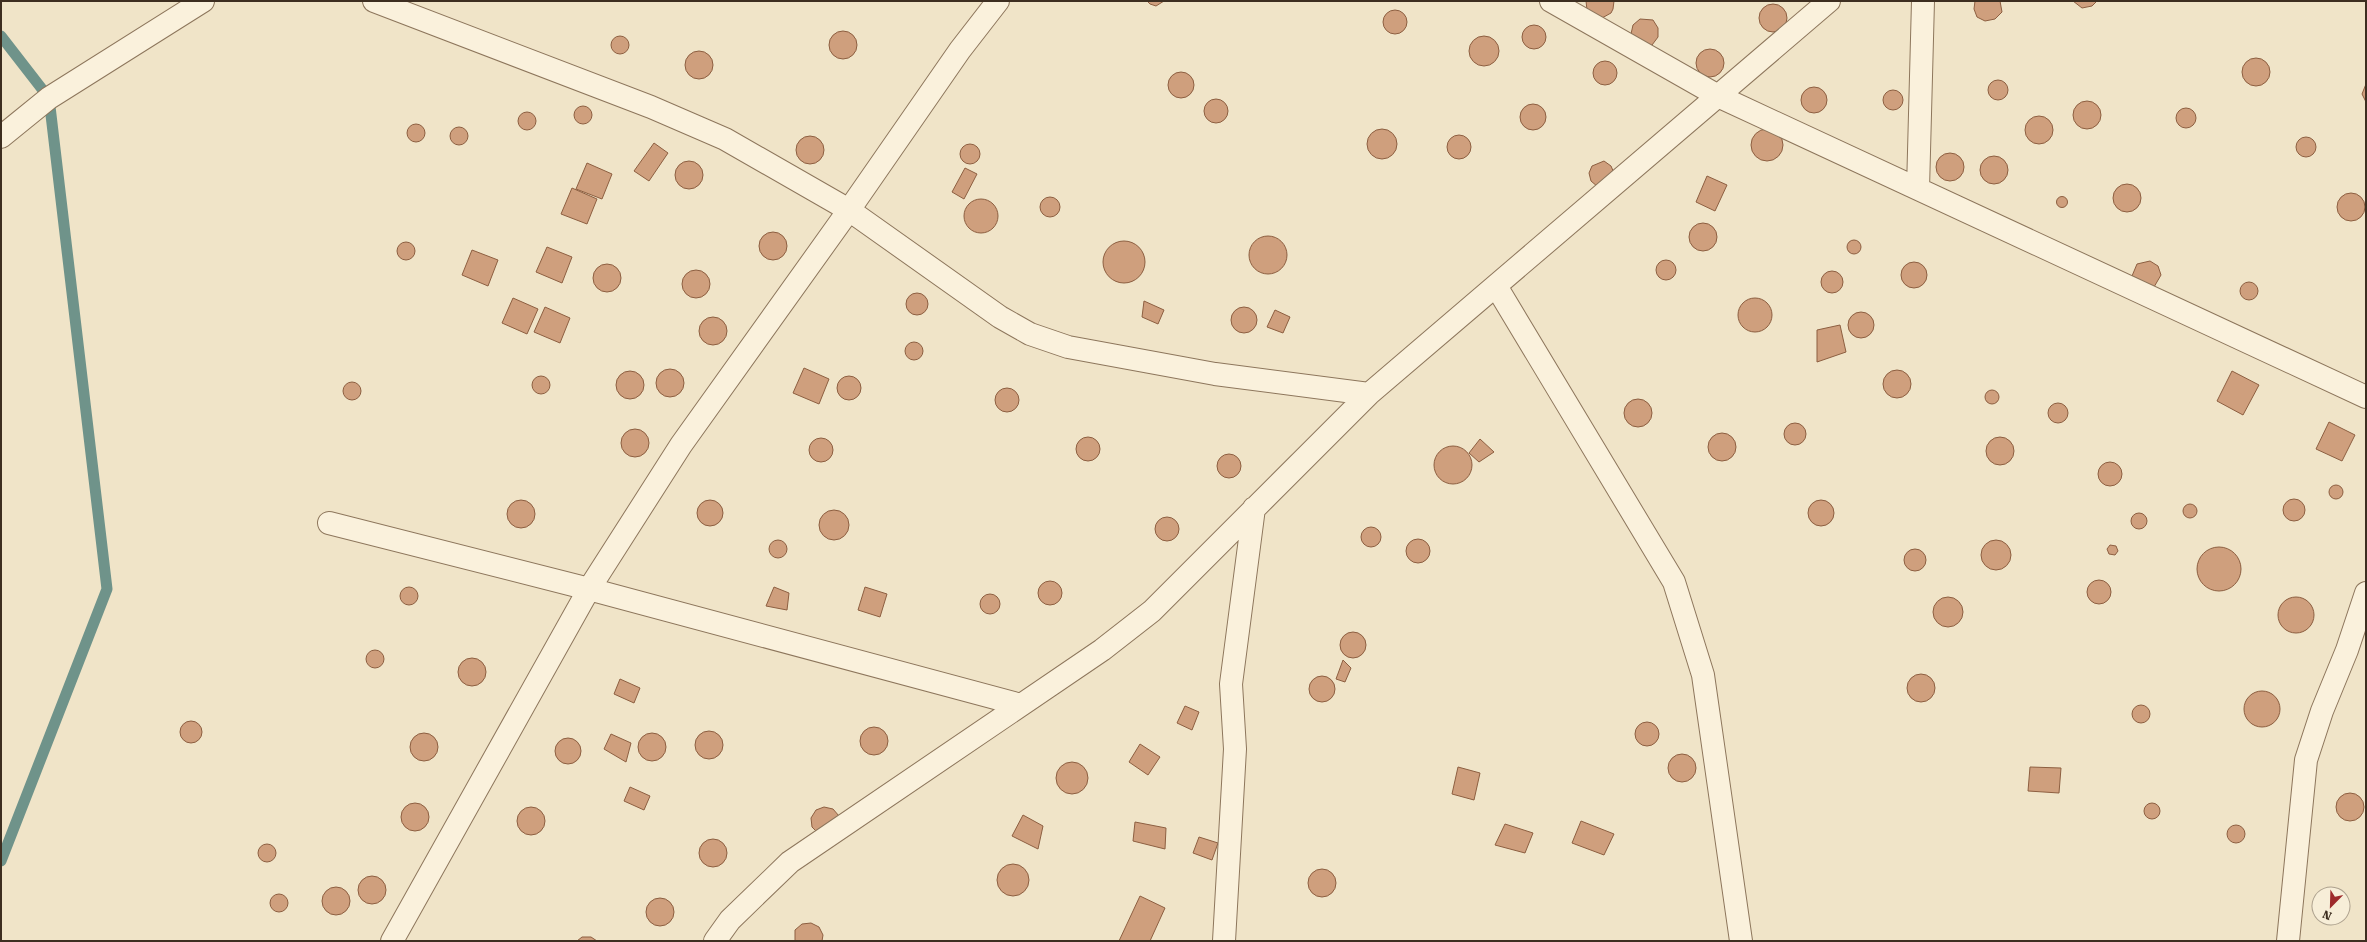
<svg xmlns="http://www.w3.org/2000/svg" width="2367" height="942" font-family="'Roboto Serif',serif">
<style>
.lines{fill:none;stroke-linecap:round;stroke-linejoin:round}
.stream{stroke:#6f938a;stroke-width:11}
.building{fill:#cf9f7d;stroke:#8d5f41}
.street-casing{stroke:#8d765c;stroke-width:24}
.street{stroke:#faf1dc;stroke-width:22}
</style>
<rect width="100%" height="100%" fill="#f0e4c8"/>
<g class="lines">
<path class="stream" d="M1,36L49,98L107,589L1,861"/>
</g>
<path class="building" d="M1147,1H1164L1156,6L1150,4Z
M1586,1H1614L1613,9L1611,13L1602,18L1587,10Z
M1975,1H2000L2002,12L1995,19L1985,21L1977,17L1974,9Z
M2073,1H2097L2092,6L2082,8Z
M1759 18a14 14 0 1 1 28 0a14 14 0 1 1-28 0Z
M1383 22a12 12 0 1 1 24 0a12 12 0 1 1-24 0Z
M1640,19L1653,20L1658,28V37L1652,45L1648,47L1631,34L1633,25Z
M1522 37a12 12 0 1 1 24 0a12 12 0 1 1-24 0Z
M829 45a14 14 0 1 1 28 0a14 14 0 1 1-28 0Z
M611 45a9 9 0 1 1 18 0a9 9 0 1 1-18 0Z
M1469 51a15 15 0 1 1 30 0a15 15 0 1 1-30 0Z
M1696 63a14 14 0 1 1 28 0a14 14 0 1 1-28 0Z
M685 65a14 14 0 1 1 28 0a14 14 0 1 1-28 0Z
M2242 72a14 14 0 1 1 28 0a14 14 0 1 1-28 0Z
M1593 73a12 12 0 1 1 24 0a12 12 0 1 1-24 0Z
M1168 85a13 13 0 1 1 26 0a13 13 0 1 1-26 0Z
M1988 90a10 10 0 1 1 20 0a10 10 0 1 1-20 0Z
M2366,84V102L2362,94Z
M1801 100a13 13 0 1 1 26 0a13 13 0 1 1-26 0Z
M1883 100a10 10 0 1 1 20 0a10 10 0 1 1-20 0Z
M1204 111a12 12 0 1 1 24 0a12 12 0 1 1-24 0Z
M2073 115a14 14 0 1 1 28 0a14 14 0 1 1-28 0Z
M1520 117a13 13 0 1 1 26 0a13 13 0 1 1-26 0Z
M574 115a9 9 0 1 1 18 0a9 9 0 1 1-18 0Z
M2176 118a10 10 0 1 1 20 0a10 10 0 1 1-20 0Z
M518 121a9 9 0 1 1 18 0a9 9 0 1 1-18 0Z
M2025 130a14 14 0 1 1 28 0a14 14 0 1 1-28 0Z
M407 133a9 9 0 1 1 18 0a9 9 0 1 1-18 0Z
M450 136a9 9 0 1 1 18 0a9 9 0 1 1-18 0Z
M1367 144a15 15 0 1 1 30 0a15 15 0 1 1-30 0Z
M1751 145a16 16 0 1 1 32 0a16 16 0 1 1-32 0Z
M1447 147a12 12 0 1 1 24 0a12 12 0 1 1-24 0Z
M796 150a14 14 0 1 1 28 0a14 14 0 1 1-28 0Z
M2296 147a10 10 0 1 1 20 0a10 10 0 1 1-20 0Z
M654,143L668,153L649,181L634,171Z
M960 154a10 10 0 1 1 20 0a10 10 0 1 1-20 0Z
M1936 167a14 14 0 1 1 28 0a14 14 0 1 1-28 0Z
M1980 170a14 14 0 1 1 28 0a14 14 0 1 1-28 0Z
M675 175a14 14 0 1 1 28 0a14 14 0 1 1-28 0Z
M1604,161L1611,166L1614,173L1598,187L1591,181L1589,173L1592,166Z
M587,163L612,174L602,199L576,189Z
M965,168L977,174L964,199L952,192Z
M1707,176L1727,185L1715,211L1696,202Z
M2113 198a14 14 0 1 1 28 0a14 14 0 1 1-28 0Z
M572,188L597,199L587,224L561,214Z
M2337 207a14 14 0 1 1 28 0a14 14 0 1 1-28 0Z
M2056.5 202a5.5 5.5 0 1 1 11 0a5.5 5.5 0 1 1-11 0Z
M1040 207a10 10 0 1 1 20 0a10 10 0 1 1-20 0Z
M964 216a17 17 0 1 1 34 0a17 17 0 1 1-34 0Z
M1689 237a14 14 0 1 1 28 0a14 14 0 1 1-28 0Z
M759 246a14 14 0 1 1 28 0a14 14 0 1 1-28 0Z
M1249 255a19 19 0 1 1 38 0a19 19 0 1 1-38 0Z
M1847 247a7 7 0 1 1 14 0a7 7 0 1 1-14 0Z
M1103 262a21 21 0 1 1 42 0a21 21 0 1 1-42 0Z
M397 251a9 9 0 1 1 18 0a9 9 0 1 1-18 0Z
M547,247L572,257L562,283L536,272Z
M472,250L498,260L488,286L462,275Z
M1656 270a10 10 0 1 1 20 0a10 10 0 1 1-20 0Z
M2150,261L2158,266L2161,275L2154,287L2132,276L2137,264Z
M1901 275a13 13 0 1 1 26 0a13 13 0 1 1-26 0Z
M593 278a14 14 0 1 1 28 0a14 14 0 1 1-28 0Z
M682 284a14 14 0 1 1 28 0a14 14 0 1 1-28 0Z
M1821 282a11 11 0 1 1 22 0a11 11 0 1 1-22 0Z
M2240 291a9 9 0 1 1 18 0a9 9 0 1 1-18 0Z
M906 304a11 11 0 1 1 22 0a11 11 0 1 1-22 0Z
M513,298L538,309L527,334L502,323Z
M1738 315a17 17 0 1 1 34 0a17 17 0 1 1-34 0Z
M1144,301L1164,310L1158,324L1142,317Z
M545,307L570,318L560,343L534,332Z
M1231 320a13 13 0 1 1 26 0a13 13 0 1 1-26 0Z
M1275,310L1290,317L1283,333L1267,327Z
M1848 325a13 13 0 1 1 26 0a13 13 0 1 1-26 0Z
M699 331a14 14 0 1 1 28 0a14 14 0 1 1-28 0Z
M1840,325L1846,352L1817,362V330Z
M905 351a9 9 0 1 1 18 0a9 9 0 1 1-18 0Z
M804,368L829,379L819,404L793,393Z
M656 383a14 14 0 1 1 28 0a14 14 0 1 1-28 0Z
M1883 384a14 14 0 1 1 28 0a14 14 0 1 1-28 0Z
M616 385a14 14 0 1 1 28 0a14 14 0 1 1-28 0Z
M2232,371L2259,385L2243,415L2217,401Z
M837 388a12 12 0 1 1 24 0a12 12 0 1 1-24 0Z
M532 385a9 9 0 1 1 18 0a9 9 0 1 1-18 0Z
M343 391a9 9 0 1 1 18 0a9 9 0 1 1-18 0Z
M995 400a12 12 0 1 1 24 0a12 12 0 1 1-24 0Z
M1985 397a7 7 0 1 1 14 0a7 7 0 1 1-14 0Z
M1624 413a14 14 0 1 1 28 0a14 14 0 1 1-28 0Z
M2048 413a10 10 0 1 1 20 0a10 10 0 1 1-20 0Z
M2329,422L2355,435L2342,461L2316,449Z
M1784 434a11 11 0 1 1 22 0a11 11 0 1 1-22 0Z
M621 443a14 14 0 1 1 28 0a14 14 0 1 1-28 0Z
M1708 447a14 14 0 1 1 28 0a14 14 0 1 1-28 0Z
M1986 451a14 14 0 1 1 28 0a14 14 0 1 1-28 0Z
M1076 449a12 12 0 1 1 24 0a12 12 0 1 1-24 0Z
M809 450a12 12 0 1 1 24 0a12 12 0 1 1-24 0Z
M1480,439L1494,452L1479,462L1469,453Z
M1434 465a19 19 0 1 1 38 0a19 19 0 1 1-38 0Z
M1217 466a12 12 0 1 1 24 0a12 12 0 1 1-24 0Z
M2098 474a12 12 0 1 1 24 0a12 12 0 1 1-24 0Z
M2329 492a7 7 0 1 1 14 0a7 7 0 1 1-14 0Z
M2283 510a11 11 0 1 1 22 0a11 11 0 1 1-22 0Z
M1808 513a13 13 0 1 1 26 0a13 13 0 1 1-26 0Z
M507 514a14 14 0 1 1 28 0a14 14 0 1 1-28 0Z
M697 513a13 13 0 1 1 26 0a13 13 0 1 1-26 0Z
M2183 511a7 7 0 1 1 14 0a7 7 0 1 1-14 0Z
M819 525a15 15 0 1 1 30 0a15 15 0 1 1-30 0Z
M2131 521a8 8 0 1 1 16 0a8 8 0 1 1-16 0Z
M1155 529a12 12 0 1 1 24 0a12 12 0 1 1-24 0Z
M1361 537a10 10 0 1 1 20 0a10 10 0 1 1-20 0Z
M1406 551a12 12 0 1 1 24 0a12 12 0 1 1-24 0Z
M1981 555a15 15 0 1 1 30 0a15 15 0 1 1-30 0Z
M769 549a9 9 0 1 1 18 0a9 9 0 1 1-18 0Z
M2110,545L2116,546L2118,551L2115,555L2109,554L2107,549Z
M2197 569a22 22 0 1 1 44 0a22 22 0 1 1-44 0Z
M1904 560a11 11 0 1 1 22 0a11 11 0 1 1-22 0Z
M2087 592a12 12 0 1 1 24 0a12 12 0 1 1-24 0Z
M1038 593a12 12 0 1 1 24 0a12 12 0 1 1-24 0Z
M400 596a9 9 0 1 1 18 0a9 9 0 1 1-18 0Z
M774,587L789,593L787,610L766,606Z
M865,587L887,594L880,617L858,610Z
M980 604a10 10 0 1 1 20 0a10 10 0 1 1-20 0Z
M2278 615a18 18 0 1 1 36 0a18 18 0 1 1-36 0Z
M1933 612a15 15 0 1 1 30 0a15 15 0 1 1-30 0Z
M1340 645a13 13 0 1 1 26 0a13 13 0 1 1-26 0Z
M366 659a9 9 0 1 1 18 0a9 9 0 1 1-18 0Z
M458 672a14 14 0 1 1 28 0a14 14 0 1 1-28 0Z
M1343,660L1351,668L1345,682L1336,679Z
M1907 688a14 14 0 1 1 28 0a14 14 0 1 1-28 0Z
M1309 689a13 13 0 1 1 26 0a13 13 0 1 1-26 0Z
M620,679L640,688L634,703L614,694Z
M2244 709a18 18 0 1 1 36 0a18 18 0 1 1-36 0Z
M2132 714a9 9 0 1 1 18 0a9 9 0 1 1-18 0Z
M1185,706L1199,712L1192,730L1177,723Z
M180 732a11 11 0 1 1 22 0a11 11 0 1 1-22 0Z
M1635 734a12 12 0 1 1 24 0a12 12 0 1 1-24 0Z
M860 741a14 14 0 1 1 28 0a14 14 0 1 1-28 0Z
M695 745a14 14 0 1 1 28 0a14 14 0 1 1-28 0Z
M410 747a14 14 0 1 1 28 0a14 14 0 1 1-28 0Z
M638 747a14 14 0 1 1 28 0a14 14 0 1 1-28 0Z
M611,734L631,743L626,762L604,749Z
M555 751a13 13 0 1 1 26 0a13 13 0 1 1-26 0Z
M1140,744L1160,757L1148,775L1129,762Z
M1668 768a14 14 0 1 1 28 0a14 14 0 1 1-28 0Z
M1056 778a16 16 0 1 1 32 0a16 16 0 1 1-32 0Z
M1458,767L1480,773L1474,800L1452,794Z
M2030,767L2061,768L2059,793L2028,791Z
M630,787L650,796L644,810L624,801Z
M2336 807a14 14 0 1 1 28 0a14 14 0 1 1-28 0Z
M2144 811a8 8 0 1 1 16 0a8 8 0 1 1-16 0Z
M401 817a14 14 0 1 1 28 0a14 14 0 1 1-28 0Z
M517 821a14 14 0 1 1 28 0a14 14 0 1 1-28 0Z
M824,807L833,809L839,816L818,833L812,827L811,818L816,810Z
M1023,815L1043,826L1038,849L1012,836Z
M1581,821L1614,834L1604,855L1572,843Z
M1135,822L1166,828L1165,849L1133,841Z
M1505,824L1533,833L1525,853L1495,845Z
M2227 834a9 9 0 1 1 18 0a9 9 0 1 1-18 0Z
M1199,837L1218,843L1212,860L1193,853Z
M699 853a14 14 0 1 1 28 0a14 14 0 1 1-28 0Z
M258 853a9 9 0 1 1 18 0a9 9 0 1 1-18 0Z
M997 880a16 16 0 1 1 32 0a16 16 0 1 1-32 0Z
M1308 883a14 14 0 1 1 28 0a14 14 0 1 1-28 0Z
M358 890a14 14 0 1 1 28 0a14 14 0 1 1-28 0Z
M322 901a14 14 0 1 1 28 0a14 14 0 1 1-28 0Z
M270 903a9 9 0 1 1 18 0a9 9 0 1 1-18 0Z
M1140,896L1165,908L1150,941H1119Z
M646 912a14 14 0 1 1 28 0a14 14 0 1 1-28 0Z
M811,923L819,927L823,935L822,941H795V930L802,924Z
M582,937H591L597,941H577Z"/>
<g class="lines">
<g class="street-casing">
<path id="street" d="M374,1L651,107L725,139L849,210L1000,317L1030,334L1068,347L1215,374L1369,394
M1551,1L1720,97L2366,397
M1,137L49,98L203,1
M1918,189L1923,1
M1496,286L1674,582L1703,675L1741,941
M329,523L589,589L1021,705
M392,941L589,589L681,445L849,210L960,50L998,1
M715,941L730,920L790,862L1102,650L1152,611L1369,394L1829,1
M1224,941L1235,749L1231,684L1254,508
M2288,941L2306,760L2322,711L2347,650L2366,593"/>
</g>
<use href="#street" class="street"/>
</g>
<rect width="2367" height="942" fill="none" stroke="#3d2e20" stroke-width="4"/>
<g transform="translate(2331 906) rotate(203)"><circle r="19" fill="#f7eed8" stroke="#ada18e"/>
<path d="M0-3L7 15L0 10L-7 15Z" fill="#9e2a2b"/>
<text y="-6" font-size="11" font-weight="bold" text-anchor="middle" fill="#3d2e20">N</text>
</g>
</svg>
